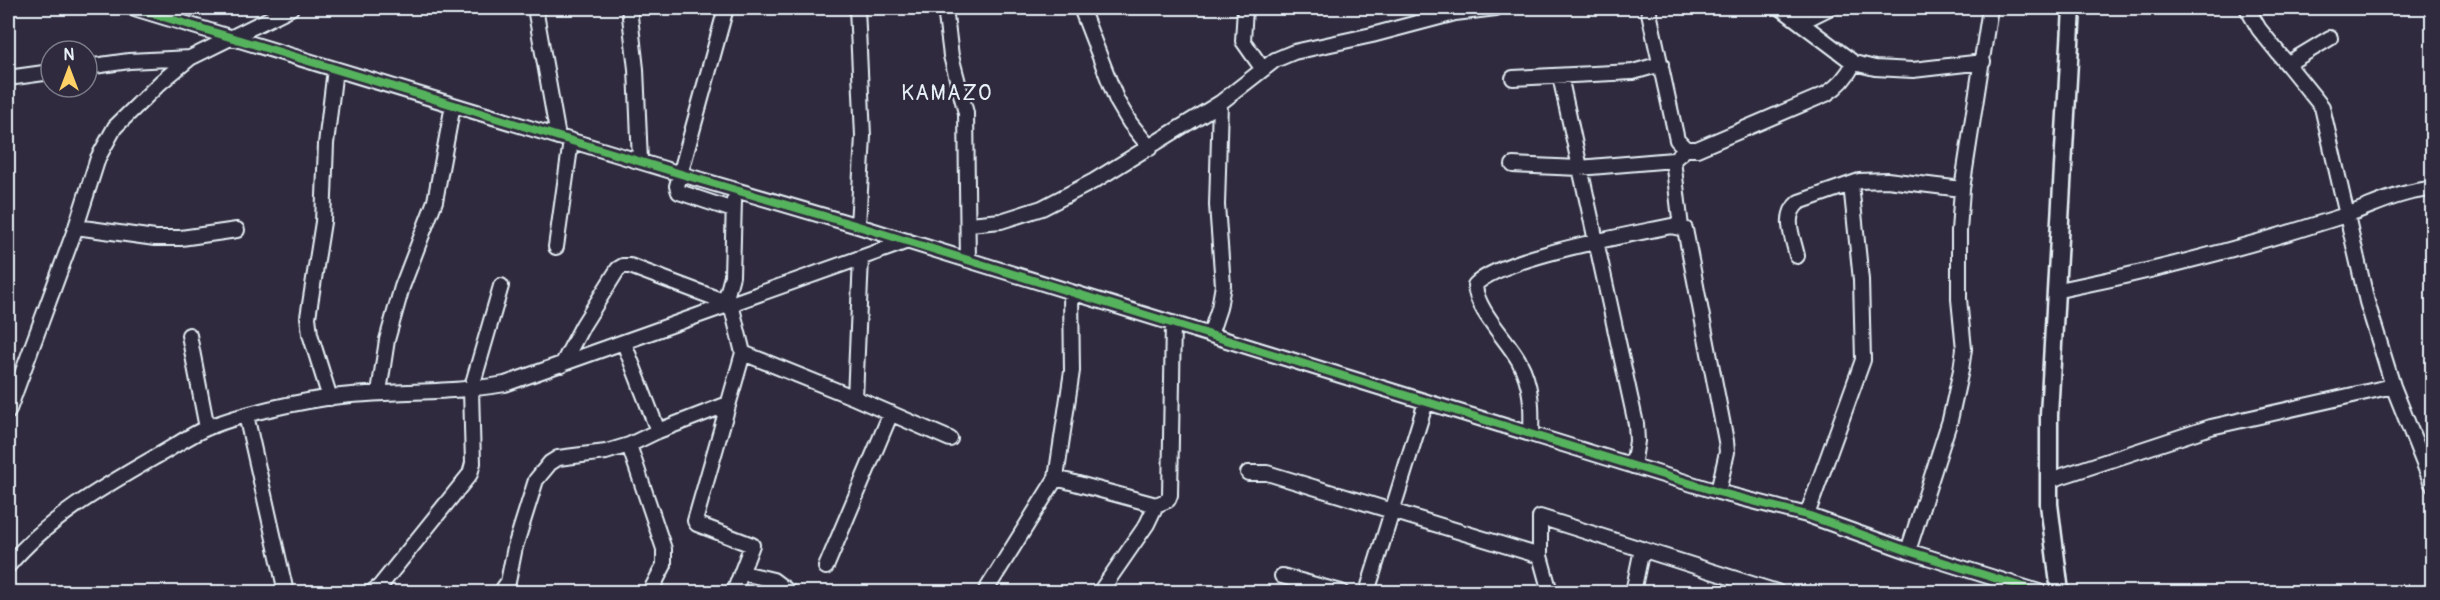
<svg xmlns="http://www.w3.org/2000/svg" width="2440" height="600" font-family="Pangolin,sans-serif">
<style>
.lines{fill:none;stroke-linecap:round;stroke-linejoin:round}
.minor-casing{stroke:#e8f1f8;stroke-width:18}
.major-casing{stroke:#e8f1f8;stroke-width:21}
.minor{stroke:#2f2a3d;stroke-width:14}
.major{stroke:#2f2a3d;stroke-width:16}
.cycleway-casing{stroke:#2f2a3d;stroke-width:11}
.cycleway{stroke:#56b35d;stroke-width:8}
.labels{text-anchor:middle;stroke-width:4.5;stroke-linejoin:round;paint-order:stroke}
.quarter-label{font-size:21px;letter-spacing:1.5px;fill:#e8f1f8;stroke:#2f2a3d}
</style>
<rect width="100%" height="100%" fill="#2f2a3d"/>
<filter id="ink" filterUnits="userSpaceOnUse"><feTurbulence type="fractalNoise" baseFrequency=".0167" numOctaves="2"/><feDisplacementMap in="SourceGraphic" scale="12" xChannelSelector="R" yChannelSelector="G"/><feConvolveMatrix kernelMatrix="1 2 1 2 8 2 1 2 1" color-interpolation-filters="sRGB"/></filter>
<g filter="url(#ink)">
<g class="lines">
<g class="minor-casing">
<path id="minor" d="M134,8L681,174L858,226L1718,492L1807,515L1908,551L2039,592
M535,8L558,137
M629,8L636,69L640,161
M726,8L677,186L679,192L733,210
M857,8L863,136L858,226
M945,8L951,56L966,113L968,260
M1081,8L1117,101L1130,123L1150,148
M1245,8L1243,41L1262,68
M1648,8L1677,140L1686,149H1697L1826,94C1839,86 1847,77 1854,63
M1781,8L1854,63L1875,68L1913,70L1983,62
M1800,8L1801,22L1829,8
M2247,8L2259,29L2322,107L2367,302L2393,386L2432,484
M2287,64L2330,38
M87,67L129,61L190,58
M1560,76L1636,424L1637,441L1633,466
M8,78L51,72
M1513,78L1633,72L1661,64
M1673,160L1681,227
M1513,165L1579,168L1673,160L1686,149
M969,224L1001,221L1042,208L1094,181L1220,103L1275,60L1294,52L1372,35L1455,13L1496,8
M76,227L155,238H181L237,230
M556,247L571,141
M1797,256C1793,237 1782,216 1799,202L1859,181L1887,180L1962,189
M2064,289C2143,273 2220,254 2298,230C2314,225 2330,220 2346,215C2375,205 2401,191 2432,189
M725,302L732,276L734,200
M189,335L207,428
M1210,335L1219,308L1223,285L1217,205L1220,103
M624,343L658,431
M562,365L583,325L618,269L623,266H630L731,304L743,353L855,398L950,439
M379,392L387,340L402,287L435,201L453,105
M330,398L310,334L308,317L323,222L326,144L335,69
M855,398L861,258
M8,412L76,227L98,158L115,127L161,82L190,58L291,8
M246,415L286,592
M1531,434C1532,408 1532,385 1519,361C1507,339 1476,310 1475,285C1501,257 1629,235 1671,226L1685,229L1726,441L1727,452L1718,492
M629,445L664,549V565L650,592
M1248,473H1267L1540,556
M1056,478L1156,505L1168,500L1170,495L1173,323
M2056,478L2211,427L2393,386
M1807,515L1863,360L1861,280L1851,184
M1908,551L1950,420L1961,370L1964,349L1959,299V231L1962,189L1990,8
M8,566C48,518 103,487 157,456C174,447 191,434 209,427C245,413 293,403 332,397C390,390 448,394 505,384L908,241
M826,567L891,413
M743,573L773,580L789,592
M1282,576L1341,592
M372,592L380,586L470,474L473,463L471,390L501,286
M501,592L508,582L515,547L536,480L550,463L558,458L606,452L629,445L658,431L728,404
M734,592L752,545L697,524L695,521L743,353
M985,592L1056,478L1072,371L1071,292
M1100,592L1147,524L1156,505
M1367,592L1426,402
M1550,592L1540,556V517L1777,592
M1633,592L1642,549"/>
</g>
<g class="major-casing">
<path id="major" d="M2060,592L2049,504V415L2072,8"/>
</g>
<use href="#minor" class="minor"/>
<use href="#major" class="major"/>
<g class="cycleway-casing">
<path id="cycleway" d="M134,8L681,174L858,226L1718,492L1807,515L1908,551L2039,592"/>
</g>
<use href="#cycleway" class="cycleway"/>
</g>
</g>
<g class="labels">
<g class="quarter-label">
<text x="947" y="100">KAMAZO</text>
</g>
</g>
<rect width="2440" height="600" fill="none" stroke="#2f2a3d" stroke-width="30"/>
<rect x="15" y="15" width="2410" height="570" fill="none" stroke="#e8f1f8" stroke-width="2" filter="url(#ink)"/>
<g transform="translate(69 69)"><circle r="28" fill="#2f2a3d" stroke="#797a88" stroke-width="1.5"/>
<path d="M0-4.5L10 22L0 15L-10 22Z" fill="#ffd166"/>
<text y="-9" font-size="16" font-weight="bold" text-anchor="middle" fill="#e8f1f8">N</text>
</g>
</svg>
